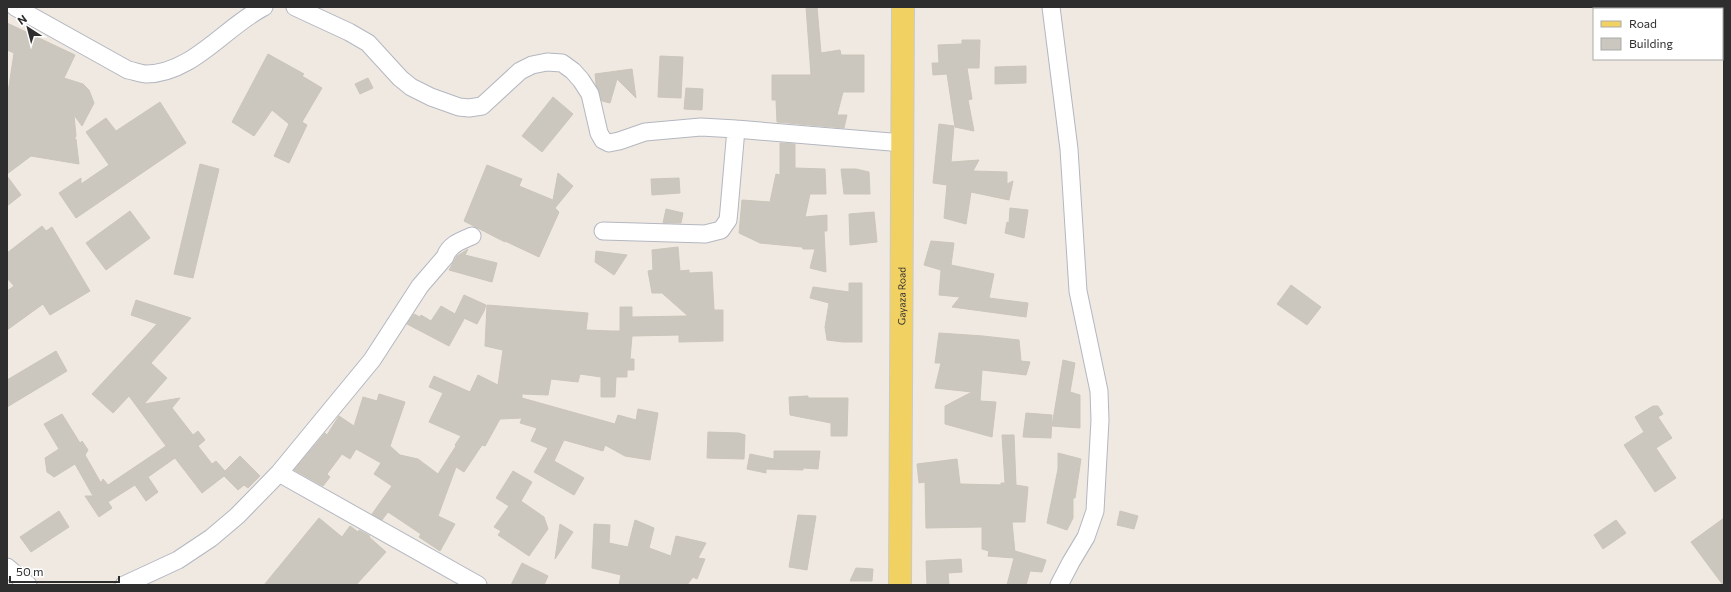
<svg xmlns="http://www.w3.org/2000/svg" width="1731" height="592" font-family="Commissioner,sans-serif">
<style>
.building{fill:#cbc7bf;stroke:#cbc5ba}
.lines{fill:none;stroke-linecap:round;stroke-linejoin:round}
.street-casing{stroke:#b4b7c1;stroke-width:19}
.primary-casing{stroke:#c9c9c9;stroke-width:24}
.street{stroke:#fff;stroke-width:17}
.primary{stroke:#f2d163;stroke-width:22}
.labels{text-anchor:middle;stroke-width:3.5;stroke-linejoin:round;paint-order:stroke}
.street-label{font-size:10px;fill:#2e2e2e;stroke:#fff}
</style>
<rect width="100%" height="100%" fill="#efe9e1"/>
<path class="building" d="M806,7H817L821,53L840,50L841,55H864V92H843L837,115H847L844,128L777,122L776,100H772V75H811Z
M7,23L75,55L64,78L83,84L89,90L94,103L82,126L74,115L76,136L74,140L76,139L79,164L31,156L7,174V99L14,53L7,50Z
M962,40H980L979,68H967L972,99L968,100L974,131L955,127L947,74L933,75L932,63H939L938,45L962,44Z
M268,54L304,74L302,76L322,88L302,122L307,125L289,163L274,156L289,124L272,110L254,136L232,122Z
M660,56L683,57L681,98L658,97Z
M1026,66V83L995,84V67Z
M632,69L636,98L617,79L610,103L602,101L596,85L595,74Z
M368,78L373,88L360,94L355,84Z
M686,88L703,89L702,110L684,109Z
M553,97L573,114L542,152L522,136Z
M160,102L186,143L76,218L59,193L81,178V184L109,165L86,132L106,118L116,131Z
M939,124L954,126L951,162L979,160L973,171L1007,172V184L1013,181L1009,200L971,192L966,224L944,218L947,185L933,183Z
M780,143L795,144V168L825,169L826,194H810L805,217L827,215V231H824L826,272L810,268L815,249H803L802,247L760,243L739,233L742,200L770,202L776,174L780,175Z
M200,164L219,169L193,278L174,274Z
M487,165L522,179L519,186L553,200L558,173L573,186L555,208L559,212L539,257L505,241V242L464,221Z
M841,169H856L869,172L870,194H844Z
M7,176L21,195L7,206Z
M679,178L680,193L652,195L651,179Z
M1010,208L1028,210L1024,238L1005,233L1007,222L1009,223Z
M666,209L683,213L681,223H663Z
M130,211L150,238L106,270L86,243Z
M874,212L877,242L850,245L849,214Z
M42,226L46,231L52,227L90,291L50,315L43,304L7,330V291L14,286L7,278V253Z
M931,241L954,243L951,265L994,274L989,298L1028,303L1026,317L952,307L960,297L939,295L941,270L924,265Z
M678,247L680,271L689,270V273L712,272L714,310H723V341L679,342V335L632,336L630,359H634V370H627V377H616L615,397H601V377L580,374L578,382L551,379L548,395L522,394V398L615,424L618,415L636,420L638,409L658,413L650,460L625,456L605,445L603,451L564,440L554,461L584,478L574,495L534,472L548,448L531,441L537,428L520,423L522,418L500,419L485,446L482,445L464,472L456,467L438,516L455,524L440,551L419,537L421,534L388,512L382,520L372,514L392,486L374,474L381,463L356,449L350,459L342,454L327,474L330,477L323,486L294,470L325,433L327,435L339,416L354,426L363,397L377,401L379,394L405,402L390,446L400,455L418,459L438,474L456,446L455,445L461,436L429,422L443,393L429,387L434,376L470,392L478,375L498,385L503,350L485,346L487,305L588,313L586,330L611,331H620V307H632V317L688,316L662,293H652L648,271L653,270L652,250Z
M468,249L465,255L497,263L492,282L449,270L457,256Z
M596,251L627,255L614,275L595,262Z
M849,283H862V342H843L827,340L825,327L829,303L810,298L813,287L849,292Z
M1291,285L1321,307L1307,325L1277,304Z
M464,295L486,305L484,311L477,324L457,315L464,319L449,346L407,324L414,314L420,317L421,315L431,321L441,306L455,314Z
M136,300L191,318L151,363L167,378L144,404L180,398L172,408L193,435L198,431L205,440L198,446L212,464L216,461L225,471L240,456L260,476L248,488L244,485L238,490L224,476L202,493L175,458L148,477L158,492L146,501L135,485L108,502L112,508L99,517L85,496H93L75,464L54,477L47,472L45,458L59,449L44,424L62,414L80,443L82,441L88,450L85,455L101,483L103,479L108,485L166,446L129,396L113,413L92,394L157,324L131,315Z
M939,333L983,336L1019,340L1021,361L1030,362L1026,375L982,370L980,401L996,402L992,437L945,424V406L972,392L935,388L941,363H935Z
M56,351L67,371L7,407V380Z
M1063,360L1075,363L1070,392L1080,395V428L1052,426Z
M808,396V398H848L847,436H831V423L790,415L789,397Z
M1653,406H1658L1663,414L1658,417L1672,438L1656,448L1676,478L1655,492L1624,445L1644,432L1635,417Z
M1026,413L1052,415L1051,438L1023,437Z
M708,432L739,433L745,435L744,459L707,458Z
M1002,435H1014L1016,485L1028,487L1025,522H1012L1015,553V551L1046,560L1042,572L1030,571L1026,585H1007L1014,558L988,556L989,551L982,549V527L926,528L925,482L919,483L917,464L957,459L960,484L1001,485V483H1005Z
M774,451H820L818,469L803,468V470L766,469V473L747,469L750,454L774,459Z
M1058,453L1081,459L1075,498H1073V518L1067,530L1047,523L1058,469Z
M513,471L532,482L521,501L544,517L548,529L529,556L498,535L501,531L494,527L509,506L496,498Z
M59,511L69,527L31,552L20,537Z
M1120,511L1138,516L1134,529L1117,525Z
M798,515L816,516L807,570L789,567Z
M319,518L342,537L350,526L358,532L359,530L370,536L369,537L386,552L356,585H264Z
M1724,518V585H1723L1691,542Z
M635,520L654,528L649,548L671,556L676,536L706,543L698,558L705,559L697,579L693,577L687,585H619L621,575L592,568L594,524L610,525L609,543L628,547Z
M1616,520L1626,533L1603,549L1594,535Z
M560,524L573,532L555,559Z
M961,559L962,572L948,573L949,585H927L926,561Z
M522,563L548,576L544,585H511Z
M856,568L873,569L872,581H850Z"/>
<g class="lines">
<g class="street-casing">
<path id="street" d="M15,7L128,70C134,71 141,74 146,74C192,74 226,26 264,7
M295,7L349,32L368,43L400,78L411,87L431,97L459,107L469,108L482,106L520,71L532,65L547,62L562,63L573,71L581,80L590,94L599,133L603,140L609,143L619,141L645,132L701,127L736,129L903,143
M1051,7L1069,149L1078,291L1099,391L1100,420L1095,511L1086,537L1071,562L1059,585
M603,231L705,234L721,230L728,220L729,210L736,129
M279,473L478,585
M7,567L28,585
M124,585L178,560L211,538L237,516L279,473L372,360L420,286L445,257C449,245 460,241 472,236"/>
</g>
<g class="primary-casing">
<g id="primary">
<path id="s1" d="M900,585L903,7"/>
</g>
</g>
<use href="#street" class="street"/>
<use href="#primary" class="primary"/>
</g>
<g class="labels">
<g class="street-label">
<text dy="4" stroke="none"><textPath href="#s1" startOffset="289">Gayaza Road</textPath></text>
</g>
</g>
<rect width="1731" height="592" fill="none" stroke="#2e2e2e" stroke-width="16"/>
<rect x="1593" y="8" width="130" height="52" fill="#ffffff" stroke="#ababab"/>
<rect x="1601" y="21" width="20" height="6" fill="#f2d163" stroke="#ababab"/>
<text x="1629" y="28" font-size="12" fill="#2e2e2e">Road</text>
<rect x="1601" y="38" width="20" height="12" fill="#cbc7bf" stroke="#ababab"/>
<text x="1629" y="48" font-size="12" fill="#2e2e2e">Building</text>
<g transform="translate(28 28) rotate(324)" stroke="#ffffff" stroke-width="3" paint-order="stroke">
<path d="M0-3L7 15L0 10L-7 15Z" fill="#2e2e2e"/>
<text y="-6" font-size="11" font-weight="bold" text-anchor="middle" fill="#2e2e2e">N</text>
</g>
<path d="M10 576v6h109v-6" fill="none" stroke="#2e2e2e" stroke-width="2"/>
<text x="16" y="576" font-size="12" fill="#2e2e2e" stroke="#ffffff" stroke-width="3" paint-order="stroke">50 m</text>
</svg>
